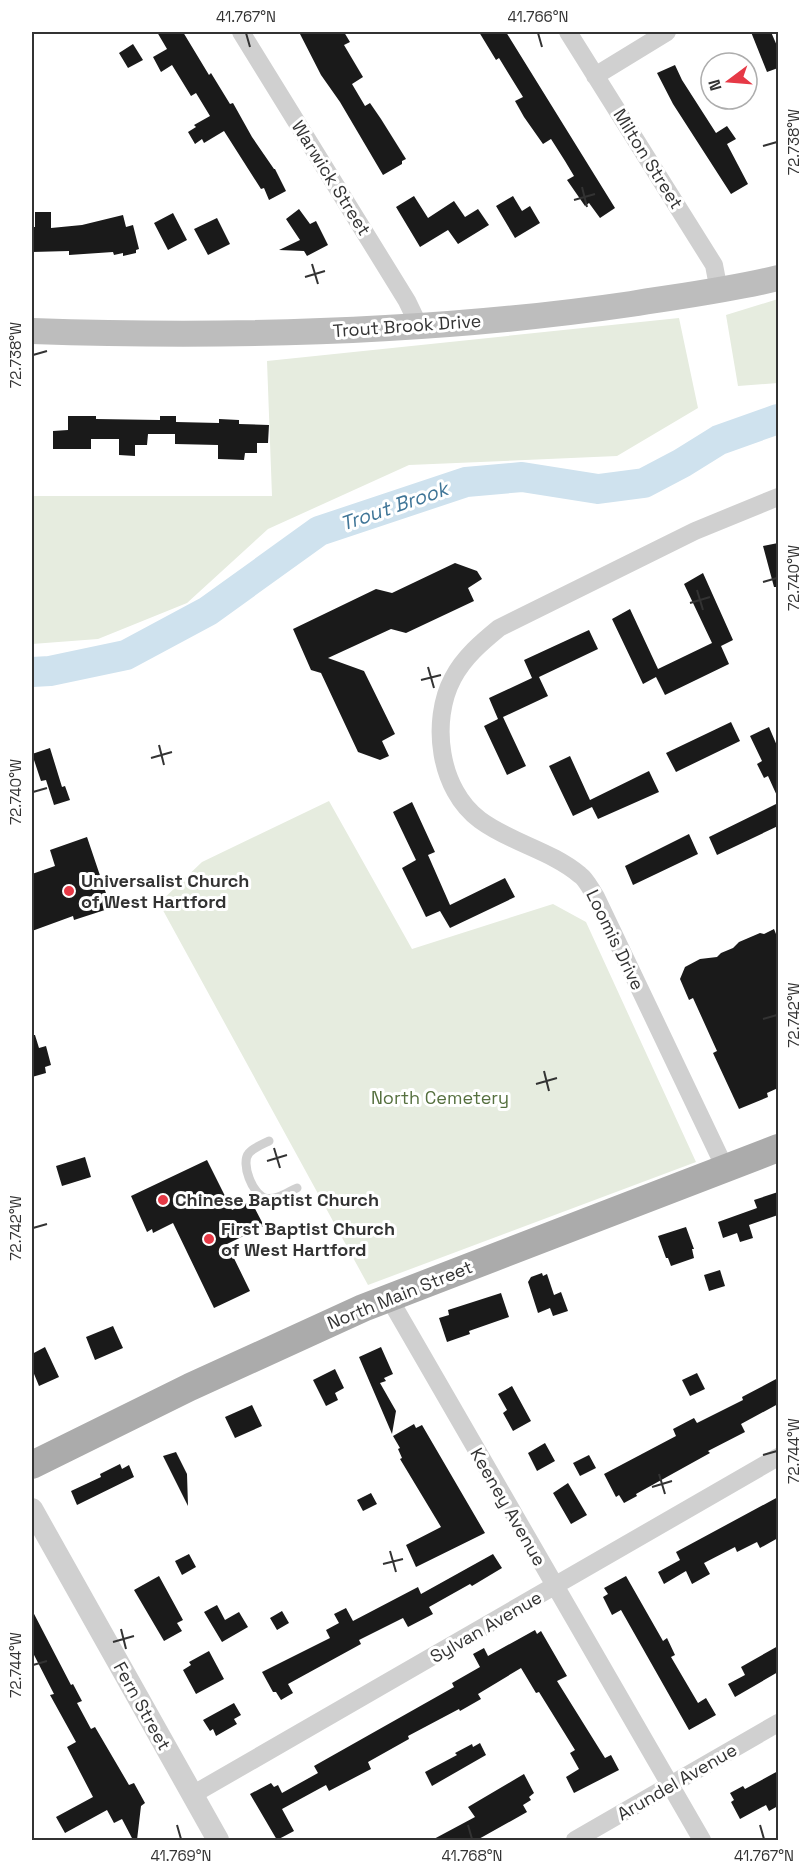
<svg xmlns="http://www.w3.org/2000/svg" width="810" height="1872" font-family="'Space Grotesk',sans-serif">
<style>
.green{fill:#e6ecdf}
.lines{fill:none;stroke-linecap:round;stroke-linejoin:round}
.river{stroke:#cfe2ee;stroke-width:30}
.building{fill:#1a1a1a}
.service{stroke:#d0d0d0;stroke-width:9}
.minor{stroke:#d0d0d0;stroke-width:18}
.tertiary{stroke:#d0d0d0;stroke-width:22}
.secondary{stroke:#bdbdbd;stroke-width:26}
.primary{stroke:#ababab;stroke-width:28}
.ticks{fill:none;stroke:#333;stroke-width:2}
.poi-dot{fill:#e63946;stroke:#fff;stroke-width:2}
.labels{text-anchor:middle;stroke-width:6;stroke-linejoin:round;paint-order:stroke}
.street-label{font-size:18px;fill:#333;stroke:#fff}
.poi-label{font-size:18px;font-weight:bold;fill:#333;stroke:#fff;text-anchor:start}
.park-label{font-size:18px;fill:#56703f;stroke:#fff}
.water-label{font-size:20px;font-style:italic;fill:#3f7597;stroke:#fff}
.neatline{fill:none;stroke:#333;stroke-width:2}
.ticks-label{font-size:15px;text-anchor:middle;fill:#333}
</style>
<rect width="100%" height="100%" fill="#fff"/>
<path class="green" d="M778,299V383L738,386L726,315Z
M679,318L698,408L617,456L409,465L268,529L187,603L98,639L32,644V496H272L267,361Z
M329,801L412,949L553,904L586,922L696,1162L368,1285L159,903L202,862Z"/>
<g class="lines">
<path class="river" d="M32,672L50,671L126,655L208,611L319,531L466,482L522,477L598,489L644,483L682,463L719,440L778,419"/>
</g>
<path class="building" d="M157,32H183L209,75L211,73L230,104L233,103L252,137L274,169H275L286,191L269,200L264,188L261,189L224,131L204,143L202,139L195,144L188,132L196,127L194,125L210,116L196,93L191,96L172,65L161,72L153,57L167,49Z
M299,32H344L350,42L344,45L363,77L352,84L365,106L370,103L381,119L406,159L402,161V164L383,175L340,102L321,75Z
M479,32H506L615,208L600,218L589,203L585,206L567,180L574,176L565,161L551,139L543,144L524,117L515,101L523,97L499,58L496,60Z
M751,32H771L778,48V68L767,72Z
M133,44L143,60L128,68L119,53Z
M675,65L682,80L716,133L727,126L736,139L727,144L748,184L731,194L673,104L657,73Z
M414,196L428,218L454,201L465,217L478,209L489,225L458,244L448,230L420,247L396,207Z
M513,196L522,211L530,206L540,223L515,238L496,206Z
M299,209L310,224L316,221L328,245L307,256L304,251L279,250L300,240L286,219Z
M35,212H51V228L82,225L123,215L126,227L133,225L139,249L136,250V253L123,256V253L114,255L113,252L69,255V251L32,252V227H35Z
M173,213L187,240L168,250L154,223Z
M217,218L230,244L208,255L194,229Z
M68,416H96V419L160,420V416H176V422L219,423V419L239,420V424L269,425L268,443H257V453H245L244,460L218,459V445L175,444V434H148L147,445H135V456L119,455V439H91V449H53V431L68,430Z
M778,543V587H774L763,546Z
M455,563L477,571L482,579L468,588L474,601L406,633L391,629L328,658L364,671L395,734L382,741L389,756L380,760L358,752L321,673L311,670L293,629L376,589L392,593Z
M703,573L733,640L721,646L729,664L665,695L656,677L643,684L612,619L630,609L658,669L712,643L684,584Z
M589,630L598,649L539,677L548,696L503,717L526,766L507,775L484,726L498,719L489,698L532,678L524,660Z
M731,722L740,741L676,772L666,753Z
M769,727L778,748V798L768,776L764,778L757,764L762,761L750,736Z
M50,748L62,787L65,786L70,800L54,805L46,780L41,781L32,754Z
M570,756L590,800L649,771L659,792L598,819L592,807L573,816L549,766Z
M412,802L435,852L428,855L450,905L505,878L515,897L450,928L440,911L426,917L402,868L416,860L393,812Z
M778,803V826L717,855L709,837Z
M689,834L698,854L633,885L625,866Z
M87,837L111,908L74,920L73,916L32,931V874L55,866L50,850Z
M774,929L778,939V1088L767,1093L768,1097L739,1109L713,1053L717,1051L693,998L689,1000L680,979L685,967L700,959L717,957L721,953L733,948L739,942L760,933L764,934Z
M32,1035H35L39,1048L46,1046L51,1065L45,1067L46,1073L32,1077Z
M85,1157L91,1177L62,1186L56,1166Z
M207,1160L232,1210L251,1201L264,1226L227,1244L250,1291L214,1308L173,1223L153,1233L152,1229L147,1232L131,1196Z
M778,1192V1215L749,1225L753,1238L740,1242L737,1233L723,1238L718,1222L757,1208L754,1200Z
M686,1227L694,1249H692L694,1258L671,1266L668,1258H666L658,1236Z
M720,1270L725,1286L709,1291L704,1275Z
M542,1273L543,1276L547,1274L554,1295L561,1292L568,1311L553,1316L550,1308L538,1313L528,1282L531,1277Z
M501,1293L509,1317L469,1331L470,1334L447,1342L439,1318L449,1315L448,1310Z
M113,1326L123,1348L95,1360L86,1337Z
M45,1347L59,1377L39,1386L32,1369V1354Z
M381,1347L393,1374L384,1378L386,1381L380,1383L396,1411L392,1434L359,1357Z
M335,1369L344,1388L335,1393L338,1400L326,1406L313,1380Z
M697,1373L705,1389L690,1396L682,1380Z
M778,1378V1404L741,1424L745,1432L708,1451L710,1453L636,1494L637,1496L624,1503L619,1495L616,1497L604,1474L676,1436L673,1429L694,1418L697,1423L743,1400L742,1397Z
M512,1386L531,1421L513,1431L503,1413L507,1410L498,1394Z
M252,1405L262,1426L235,1438L225,1417Z
M414,1424L416,1428L422,1425L485,1533L416,1567L406,1545L441,1527L400,1459L402,1458L398,1449L400,1448L393,1436Z
M545,1443L555,1461L537,1471L528,1453Z
M176,1452L187,1474L188,1506L163,1456Z
M589,1455L596,1468L580,1476L573,1463Z
M120,1464L122,1469L129,1465L134,1477L77,1505L71,1491L101,1477L100,1474Z
M568,1483L587,1515L571,1524L553,1493Z
M371,1493L377,1504L363,1511L357,1500Z
M778,1497V1538L760,1548L757,1542L737,1552L735,1547L704,1563L710,1574L692,1584L686,1571L664,1584L658,1572L680,1560L676,1552Z
M189,1554L196,1567L182,1575L175,1561Z
M493,1554L502,1568L472,1586L470,1584L429,1607L433,1614L408,1627L403,1618L359,1640L361,1644L288,1684L293,1693L281,1700L276,1692H273L262,1672L330,1638L326,1630L339,1623L334,1614L346,1608L353,1621L418,1587L421,1594Z
M159,1576L183,1620L177,1623L182,1631L164,1641L134,1590Z
M626,1576L663,1641L667,1638L675,1655L671,1657L698,1703L706,1698L716,1715L689,1730L621,1610L612,1615L603,1597L608,1594L604,1588Z
M217,1605L225,1620L239,1612L248,1627L222,1642L204,1612Z
M32,1610L71,1685L73,1684L82,1701L77,1703L91,1729L95,1727L129,1785L134,1783L145,1803L141,1806L137,1840H133L122,1819L114,1823L107,1810L65,1833L56,1817L93,1797L67,1747L76,1742L50,1695L54,1694L32,1651Z
M282,1611L289,1623L277,1630L270,1618Z
M535,1630L537,1634L541,1631L567,1676L557,1681L605,1758L611,1755L619,1770L574,1793L566,1777L579,1769L570,1753L575,1750L539,1692L536,1693L521,1668L478,1694L481,1699L460,1711L459,1709L408,1736L409,1739L368,1762L371,1769L329,1791L326,1785L282,1809L294,1831L277,1840L250,1794L271,1783L274,1787L278,1785L282,1793L318,1773L314,1766L454,1687L452,1683L480,1667L473,1654L484,1648L488,1656Z
M778,1646V1672L735,1697L728,1684L745,1675L741,1667Z
M209,1651L224,1679L196,1694L183,1670L191,1665L189,1662Z
M234,1703L241,1715L234,1719L237,1724L216,1736L213,1729L210,1731L203,1720Z
M480,1743L486,1755L432,1786L425,1772L457,1755L455,1753L472,1744L473,1747Z
M778,1771V1806L769,1811L766,1805L740,1819L731,1802L734,1800L730,1793L743,1786L745,1789Z
M524,1774L534,1793L529,1797L531,1800L523,1805L527,1812L477,1840H432L475,1817L468,1807Z"/>
<g class="lines">
<path class="service" d="M269,1141C263,1144 253,1148 249,1153C240,1163 253,1195 265,1198C276,1201 288,1192 297,1188"/>
<path class="minor" d="M241,32L407,301L419,326
M568,32L714,265L719,291
M595,76L667,32
M725,1168L596,897C591,890 587,880 580,875C550,850 511,843 480,820C439,790 430,721 453,678C464,657 482,642 499,628L695,531L778,497
M389,1298L702,1840
M192,1795L778,1457
M575,1840L778,1723"/>
<path class="tertiary" d="M32,1509L218,1840"/>
<path class="secondary" d="M32,331C232,338 432,333 631,304C680,296 730,290 778,278"/>
<path class="primary" d="M32,1465L190,1387L363,1308L778,1148"/>
</g>
<path class="ticks" d="M246,33L250,47M538,33L542,47M763,146L777,142M582,187L587,207M574,200L595,194M312,264L318,284M305,277L325,271M33,355L47,351M763,582L777,578M697,590L703,610M690,603L710,597M428,667L434,688M421,680L441,675M159,745L164,765M151,758L172,752M33,792L47,788M763,1019L777,1015M544,1071L549,1091M536,1084L557,1078M274,1148L280,1168M267,1161L287,1155M33,1228L47,1224M763,1455L777,1451M659,1474L665,1494M652,1487L672,1481M390,1551L396,1572M383,1564L403,1559M121,1629L126,1649M113,1642L134,1636M33,1665L47,1661M177,1825L181,1839M468,1825L472,1839M760,1825L764,1839"/>
<g class="poi-dot">
<circle cx="69" cy="891" r="6"/>
<circle cx="163" cy="1200" r="6"/>
<circle cx="209" cy="1239" r="6"/>
</g>
<g class="labels">
<g class="street-label">
<text transform="translate(648 159) rotate(58)" y="6">Milton Street</text>
<text transform="translate(331 178) rotate(58)" y="6">Warwick Street</text>
<text transform="translate(407 326) rotate(-4)" y="6">Trout Brook Drive</text>
<text transform="translate(615 940) rotate(64)" y="6">Loomis Drive</text>
<text transform="translate(400 1295) rotate(-22)" y="6">North Main Street</text>
<text transform="translate(508 1507) rotate(60)" y="6">Keeney Avenue</text>
<text transform="translate(486 1627) rotate(-30)" y="6">Sylvan Avenue</text>
<text transform="translate(142 1706) rotate(61)" y="6">Fern Street</text>
<text transform="translate(677 1782) rotate(-30)" y="6">Arundel Avenue</text>
</g>
<g class="poi-label">
<text x="81" y="887">Universalist Church<tspan x="81" dy="21">of West Hartford</tspan></text>
<text x="175" y="1206">Chinese Baptist Church</text>
<text x="221" y="1235">First Baptist Church<tspan x="221" dy="21">of West Hartford</tspan></text>
</g>
<g class="park-label">
<text x="440" y="1104">North Cemetery</text>
</g>
<g class="water-label">
<text transform="translate(394 506) rotate(-19)" y="7">Trout Brook</text>
</g>
</g>
<rect width="810" height="1872" fill="none" stroke="#ffffff" stroke-width="66"/>
<g transform="translate(729 81) rotate(254)"><circle r="28" fill="#ffffff" stroke="#adadad" stroke-width="1.5"/>
<path d="M0-4.5L10 22L0 15L-10 22Z" fill="#e63946"/>
<text y="-9" font-size="16" font-weight="bold" text-anchor="middle" fill="#333333">N</text>
</g>
<rect x="33" y="33" width="744" height="1806" class="neatline"/>
<g class="ticks-label">
<text x="246" y="22">41.767°N</text>
<text x="538" y="22">41.766°N</text>
<text transform="translate(794 142) rotate(-90)" y="5">72.738°W</text>
<text transform="translate(16 355) rotate(-90)" y="5">72.738°W</text>
<text transform="translate(794 578) rotate(-90)" y="5">72.740°W</text>
<text transform="translate(16 792) rotate(-90)" y="5">72.740°W</text>
<text transform="translate(794 1015) rotate(-90)" y="5">72.742°W</text>
<text transform="translate(16 1228) rotate(-90)" y="5">72.742°W</text>
<text transform="translate(794 1451) rotate(-90)" y="5">72.744°W</text>
<text transform="translate(16 1665) rotate(-90)" y="5">72.744°W</text>
<text x="181" y="1861">41.769°N</text>
<text x="472" y="1861">41.768°N</text>
<text x="764" y="1861">41.767°N</text>
</g>
</svg>
